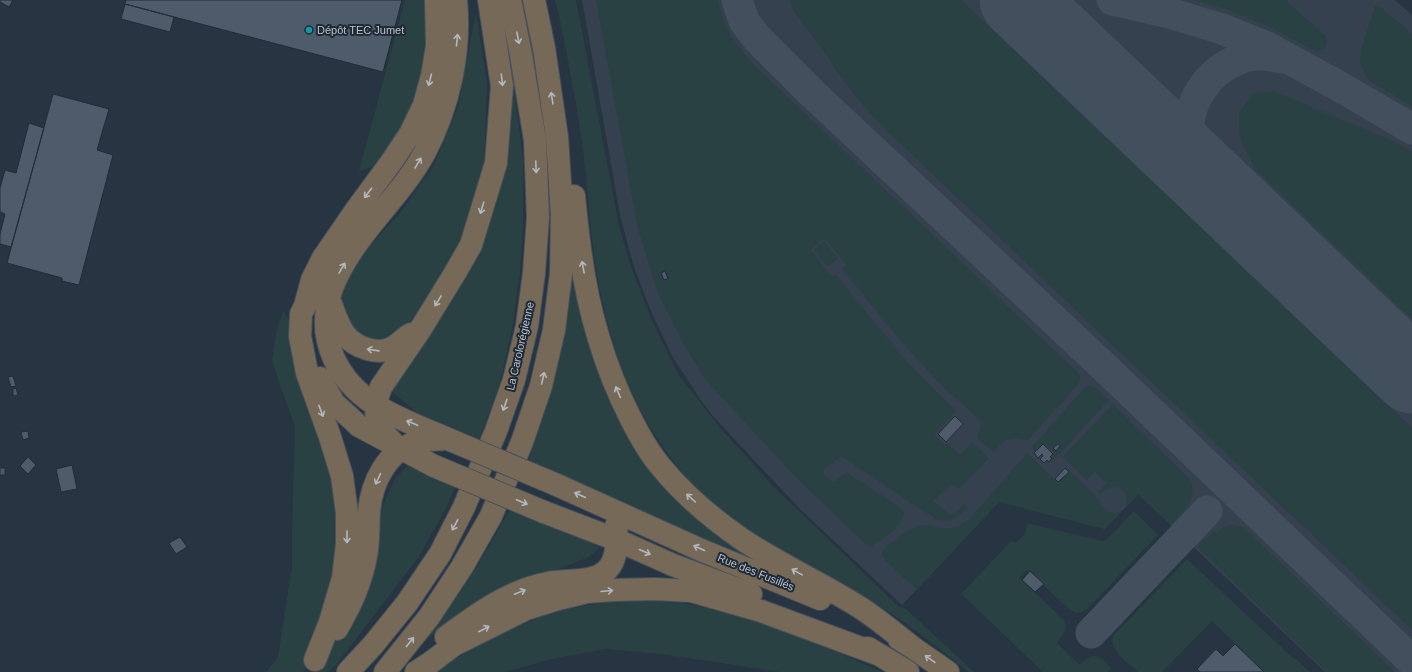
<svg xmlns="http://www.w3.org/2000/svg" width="1412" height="672" font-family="Helvetica,sans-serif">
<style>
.airport{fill:#35414e}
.green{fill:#294142}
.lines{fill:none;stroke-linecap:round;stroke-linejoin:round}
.taxiway{stroke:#424f5d;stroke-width:31}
.runway{stroke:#424f5d;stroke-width:77}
.building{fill:#4d5b6a;stroke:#222c39}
.highway-casing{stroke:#46505c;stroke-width:24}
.highway{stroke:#776958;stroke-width:22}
.highway-bridge-casing{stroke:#46505c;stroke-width:24;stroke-linecap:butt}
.highway-bridge{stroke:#776958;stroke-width:22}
.oneway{stroke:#b2b8c0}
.culture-dot{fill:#0f9aa8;stroke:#202a37;stroke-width:1.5}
.labels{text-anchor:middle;stroke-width:4;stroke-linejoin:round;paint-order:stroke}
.poi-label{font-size:11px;fill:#b8c1cb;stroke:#202a37;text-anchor:start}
.street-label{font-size:11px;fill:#b8c1cb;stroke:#202a37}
</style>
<rect width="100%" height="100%" fill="#273442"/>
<path class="airport" d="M582,0H1395L1412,15V672H1325L1138,494L1105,529L999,502L902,605L801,510L738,443L712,415L700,399L672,356L650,309L633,264L620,215Z"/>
<path class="green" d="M405,0H425L426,60L414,107L381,164L359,171Z
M499,0L514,59L515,95L523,160V227L520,272L513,325L499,387L478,443L424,419L389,389L487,219Z
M555,0H576L619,226L630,264L652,321L678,374L722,430L774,487L899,607L906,609L974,672H968C932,642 895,614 854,590C812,565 765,546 726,515C686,483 652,438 631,391C617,360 607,324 600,290C590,244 589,197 583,150C579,117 572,83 566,50C562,33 560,16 555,0Z
M596,0H718C726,33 735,43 757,68L1078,373L1080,377L1079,383L1028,440L1017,438L1005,440L994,452L977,438L982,422C966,406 948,393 933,376C901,342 871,305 842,268L846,265L824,238L811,250L832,277L836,275L908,363L956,411L934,435L945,445L948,444L960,455L973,443L989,458L959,489L952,484L933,501L951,516L965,504L967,509C957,519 951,523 936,519L841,456L822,472L834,482L847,473L898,506L904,513C902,529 882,538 870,547L862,541L790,471L705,379L679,336L658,293L638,229Z
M790,0H961L1412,428V630L879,123L855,96L791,6Z
M1194,0H1286L1326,37L1327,42L1325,48L1317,52L1266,25L1223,8Z
M1375,6L1382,8L1412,34V106L1368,80L1360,63L1361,50Z
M476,12L487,83L484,172L463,239L422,326L378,344L362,341L340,313V278L400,213L434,165L458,107Z
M1273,91L1393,141L1412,152V319L1254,168L1240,138L1239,113L1253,93Z
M824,241L838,258L828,267L814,250Z
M577,277L587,320L685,505L718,537L781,572L753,562L529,460L562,349L572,278Z
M283,311L294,328L351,547L320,647L303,672H266L278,657L292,565V532L295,427L272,362L276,333Z
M1089,386L1095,387L1109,400L1052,462L1050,460L1053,457L1051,455L1054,452L1044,443L1035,451L1032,447L1085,387Z
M1114,405L1190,479C1198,499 1184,511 1171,525L1139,494L1125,508C1132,489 1114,480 1100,494L1098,492L1107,483L1095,472L1087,480L1063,457L1110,407Z
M1027,453L1058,483L1070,471L1099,499L1102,506L1107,512L1115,513L1123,510L1105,529L999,502L917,590L882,557C882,554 882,551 884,549C890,542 913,527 921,525C925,525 930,526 934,527C949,530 955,529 969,520Z
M410,464L457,483L446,508L418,558L336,665L328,672H316L319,664L360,600L374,560L381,510L395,478Z
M512,505L576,533L600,548L588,557L552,572L498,591L461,611L414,651C425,637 437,624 447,610C472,577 492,542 512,505Z
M1133,512H1135L1158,535L1086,610C1080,614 1076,614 1070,610L1027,570L1019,578L1064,620C1068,631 1063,634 1057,643L1080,665C1096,650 1098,656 1111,668L1108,672H1043L961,594L1011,541L1017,542L1025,534L1027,523L1102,541L1106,540Z
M1234,524L1244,528L1395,672H1327L1197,547L1214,531L1216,532L1227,526Z
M1187,559L1293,658L1296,659L1310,672H1264L1212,621L1162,672H1138C1128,663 1109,651 1113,636Z
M628,599L675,602L703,607L783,628L882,672H780L661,654L605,649L552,659L505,672H435L489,638L558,610Z"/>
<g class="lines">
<path class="taxiway" d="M737,0L744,21L756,37L812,93L1101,364L1412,661
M1112,0L1169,13L1222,29L1267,47L1337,85L1412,129
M1230,201C1218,188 1203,175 1195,158C1177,118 1201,72 1242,58C1253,53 1269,55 1281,58
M1091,633L1207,511"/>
<path class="runway" d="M1018,0L1412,375"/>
</g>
<path class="building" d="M0,0H13L9,7L0,2Z
M126,0H402L383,72L125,4Z
M125,4L174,17L170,32L121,19Z
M53,94L109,109L97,150L113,155L79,285L62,281V278L7,263Z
M29,123L44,128L11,247L0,244V234L5,214L0,212V188L5,170L16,173Z
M665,271L668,279L664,280L661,273Z
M13,376L16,386L11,387L8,377Z
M16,388L18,395L13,396V389Z
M955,416L963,424L946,442L938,434Z
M28,431L29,438L23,440L21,432Z
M1043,444L1053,454L1050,457L1052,458L1049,462L1047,460L1044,463L1040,459L1043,456L1042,454L1038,458L1034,453Z
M1058,444L1060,446L1056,451L1053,448Z
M28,457L36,465L28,474L20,466Z
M72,465L77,489L61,492L56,469Z
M0,468H5V475H0Z
M1065,468L1069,472L1058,482L1055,479Z
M180,537L187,547L176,554L169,543Z
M1030,571L1044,584L1035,592L1022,580Z
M1235,644L1264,672H1200L1197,669L1216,649L1223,656Z"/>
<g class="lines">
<g class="highway-casing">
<path id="highway" d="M574,196C576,216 578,236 581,256C588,310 605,368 630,417C639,435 649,453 662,468C685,496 714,520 743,540C779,564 819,582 856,605C876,617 894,633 912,647
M331,304C339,325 343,342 367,349C374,351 382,352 389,349C398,346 403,338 411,334
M320,378L334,403L359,426L434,466
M448,439C423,428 397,419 374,404C338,380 318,342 329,298C333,281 342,266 351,252C374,217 405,189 425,152C449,106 461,52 456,0
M394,444L385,434L378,422L375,405L381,387L420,330L455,273L471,245L496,163L502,86L489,0
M557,485L701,550L820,599
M544,512L617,540L673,565L751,594
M337,629C351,604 361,584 366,556C369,542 368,527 369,513C371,484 386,451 417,442C426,439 437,440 447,439
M446,637C477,614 510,590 548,583C566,579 593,584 607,570C618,559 617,540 616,526
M899,639L912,647L948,672
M868,648L908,672
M315,660L330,622L343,578L347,544V513L342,476L330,437L307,373L300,336L301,314L305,306L312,280L323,258L356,210L392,161L410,134L424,105L432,76L437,46L436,0
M348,672L373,645L407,603L440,554L464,507L496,431L514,380L527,326L534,273L538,217L535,140L521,55L510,0
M385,672L429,617L462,567L491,516L522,442L541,386L554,330L561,274L562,214L557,137L544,48L534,0
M416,672L430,663L454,645L526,609L558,599L587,592L614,590L655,589L691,591L761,611L880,655"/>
</g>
<use href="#highway" class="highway"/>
<g class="highway-bridge-casing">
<path id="highway-bridge" d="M448,439L557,485
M434,466L544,512"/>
</g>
<use href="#highway-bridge" class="highway-bridge"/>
</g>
<defs><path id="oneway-shaft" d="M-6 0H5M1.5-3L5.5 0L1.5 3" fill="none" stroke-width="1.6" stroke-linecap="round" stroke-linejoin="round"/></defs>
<g class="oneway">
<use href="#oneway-shaft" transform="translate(518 38) rotate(79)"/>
<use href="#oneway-shaft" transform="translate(457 40) rotate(-85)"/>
<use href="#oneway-shaft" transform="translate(430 80) rotate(104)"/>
<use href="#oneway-shaft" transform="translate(502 80) rotate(83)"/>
<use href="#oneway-shaft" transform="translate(552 98) rotate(-99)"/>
<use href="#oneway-shaft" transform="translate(418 163) rotate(-59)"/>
<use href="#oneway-shaft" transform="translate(536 167) rotate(88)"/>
<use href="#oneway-shaft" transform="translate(368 193) rotate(127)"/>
<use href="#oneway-shaft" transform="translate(482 208) rotate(107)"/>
<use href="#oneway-shaft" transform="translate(583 267) rotate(-101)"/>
<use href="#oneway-shaft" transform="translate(342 268) rotate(-59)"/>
<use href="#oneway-shaft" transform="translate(438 301) rotate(122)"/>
<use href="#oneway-shaft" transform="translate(373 350) rotate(-172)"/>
<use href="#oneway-shaft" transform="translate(543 378) rotate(-77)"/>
<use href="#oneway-shaft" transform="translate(618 392) rotate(-113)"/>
<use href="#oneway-shaft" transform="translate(505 405) rotate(109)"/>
<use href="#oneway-shaft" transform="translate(321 411) rotate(70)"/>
<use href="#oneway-shaft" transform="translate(412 423) rotate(-157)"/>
<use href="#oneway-shaft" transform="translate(378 479) rotate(115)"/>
<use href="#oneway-shaft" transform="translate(580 495) rotate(-156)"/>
<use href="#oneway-shaft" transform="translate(691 498) rotate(-138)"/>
<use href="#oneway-shaft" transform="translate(522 502) rotate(23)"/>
<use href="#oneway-shaft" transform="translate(455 525) rotate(118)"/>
<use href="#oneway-shaft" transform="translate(347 537) rotate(90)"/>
<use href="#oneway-shaft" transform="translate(699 548) rotate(-156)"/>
<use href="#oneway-shaft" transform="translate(645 552) rotate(24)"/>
<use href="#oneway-shaft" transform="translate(797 572) rotate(-151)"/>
<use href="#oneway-shaft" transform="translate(607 591) rotate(-5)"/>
<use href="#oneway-shaft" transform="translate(520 592) rotate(-22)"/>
<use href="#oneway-shaft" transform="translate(484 629) rotate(-27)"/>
<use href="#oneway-shaft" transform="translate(410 642) rotate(-52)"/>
<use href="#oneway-shaft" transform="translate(930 659) rotate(-145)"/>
</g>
<circle class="culture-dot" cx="309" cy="30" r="4"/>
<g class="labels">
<g class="poi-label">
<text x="317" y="34">Dépôt TEC Jumet</text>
</g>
<g class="street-label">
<text transform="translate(520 346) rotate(-77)" y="4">La Carolorégienne</text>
<text transform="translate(756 572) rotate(22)" y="4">Rue des Fusillés</text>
</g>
</g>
</svg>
